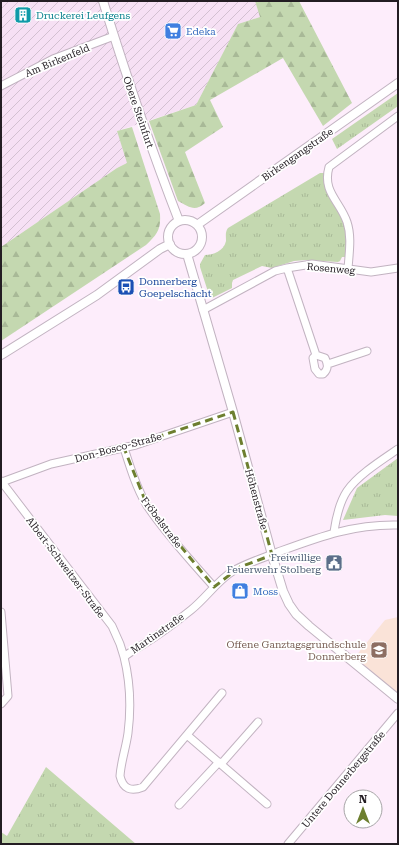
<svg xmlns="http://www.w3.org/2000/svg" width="399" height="845" font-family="'Roboto Serif',serif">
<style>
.industrial{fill:url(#industrial-furrows)}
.education{fill:#fae3d8}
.grass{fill:url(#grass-tufts)}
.forest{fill:url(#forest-firs)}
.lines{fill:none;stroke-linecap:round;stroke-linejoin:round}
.minor-casing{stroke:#c2b3c1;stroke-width:9}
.tertiary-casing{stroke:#c2b3c1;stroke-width:10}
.minor{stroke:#fff;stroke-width:7}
.tertiary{stroke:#fff;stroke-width:8}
.marked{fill:none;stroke:#6d7f2f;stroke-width:3;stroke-dasharray:8 5;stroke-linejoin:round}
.labels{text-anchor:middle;stroke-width:3.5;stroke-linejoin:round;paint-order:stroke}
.culture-label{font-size:10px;fill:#0d838f;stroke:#fff;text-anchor:start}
.shop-label{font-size:10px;fill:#366cbe;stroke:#fff;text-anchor:start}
.street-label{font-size:10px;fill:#231d23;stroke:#fff}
.transit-label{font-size:10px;fill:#164399;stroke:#fff;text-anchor:start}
.service-label{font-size:10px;fill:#4e5e75;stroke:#fff;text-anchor:end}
.education-label{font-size:10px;fill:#785e54;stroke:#fff;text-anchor:end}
</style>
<defs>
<pattern id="industrial-furrows" width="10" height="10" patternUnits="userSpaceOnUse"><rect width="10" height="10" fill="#f6e0f4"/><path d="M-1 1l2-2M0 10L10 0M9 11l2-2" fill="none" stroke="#d3c0d1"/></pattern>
<pattern id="grass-tufts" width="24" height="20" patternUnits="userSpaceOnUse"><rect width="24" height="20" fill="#c4d8b0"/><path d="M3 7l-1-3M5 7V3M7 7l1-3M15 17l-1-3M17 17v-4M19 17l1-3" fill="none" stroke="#a8b997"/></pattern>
<pattern id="forest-firs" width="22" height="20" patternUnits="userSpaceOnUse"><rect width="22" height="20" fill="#c4d8b0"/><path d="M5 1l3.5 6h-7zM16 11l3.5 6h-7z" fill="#a8b997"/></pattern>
</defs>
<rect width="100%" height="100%" fill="#fdedfb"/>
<path class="industrial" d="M1,1H255L260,17L238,24L196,105L117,131L128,163L117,168L1,247Z"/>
<path class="education" d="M398,617V694L355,657L385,620Z"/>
<path class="grass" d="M398,93V106L337,149L332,139Z
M320,173H325C323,189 342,214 347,231C349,239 347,249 347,257H342L340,261L338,262L306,260L294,261L272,268L262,266L233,280L232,283V288L212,298H210L200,267V264L205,255C213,255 224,251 226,241C226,236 225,232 228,228Z
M398,458V516L385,515L343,520L357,488Z
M46,767L136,844H1V832L7,836Z"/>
<path class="forest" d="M255,1H299L352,103L323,126L283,58L210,100L223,127L185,152L205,203C195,212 189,207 178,201L149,121L196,105L238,24L260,17Z
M132,127L160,214C161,230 157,234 146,245L1,341V247L117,168L127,163L117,131Z"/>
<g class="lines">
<g class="minor-casing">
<path id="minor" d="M1,86L53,59L114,36
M287,268L316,355
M348,269C349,253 352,237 347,222C340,201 322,192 329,167L398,116
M203,310L275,271L287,268L312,264L371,272L398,268
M316,355L325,358C328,364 329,369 323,374H319L315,369L313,358Z
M328,364L367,351
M124,448C130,467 136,487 146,504C164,532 192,562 214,587
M1,481L112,626L120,644L124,657
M2,482L51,464L136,445L233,412
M334,532C336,518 339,503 347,491C358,475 382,460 398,449
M1,612L8,696L1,704
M222,693L143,787C131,792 123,789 120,776C121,761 126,748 128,733C131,709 130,681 124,657C130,652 137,648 144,644C160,634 176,622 191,610C206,598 217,581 233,571C247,563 263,558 278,552C319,537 353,524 398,525
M187,735L267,804
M221,764L258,722
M179,805L219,762
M288,844L398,713"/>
</g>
<g class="tertiary-casing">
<path id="tertiary" d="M103,1C126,75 151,149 179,221
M168 237a17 17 0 1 1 34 0a17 17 0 1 1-34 0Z
M197,225L398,83
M187,254L233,412L272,555L283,591L289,604L296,614L309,626L398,699
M1,355L97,295L160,249L170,244"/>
</g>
<use href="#minor" class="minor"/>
<use href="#tertiary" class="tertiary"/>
</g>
<path class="marked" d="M233,412L272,555L240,567L214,587L147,505L124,448Z"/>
<defs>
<g id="building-square" transform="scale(0.9)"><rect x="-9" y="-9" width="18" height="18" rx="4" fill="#0f9aa8" stroke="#fff"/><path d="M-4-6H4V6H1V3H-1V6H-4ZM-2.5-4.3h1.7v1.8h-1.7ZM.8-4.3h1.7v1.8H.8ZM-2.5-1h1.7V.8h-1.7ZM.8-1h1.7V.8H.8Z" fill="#fff"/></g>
<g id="supermarket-square" transform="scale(0.9)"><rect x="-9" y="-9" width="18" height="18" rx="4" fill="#3f7fe0" stroke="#fff"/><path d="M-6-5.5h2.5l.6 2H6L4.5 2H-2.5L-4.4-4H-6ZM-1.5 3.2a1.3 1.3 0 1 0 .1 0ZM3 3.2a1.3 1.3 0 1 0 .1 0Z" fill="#fff"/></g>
<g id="bus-square" transform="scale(0.9)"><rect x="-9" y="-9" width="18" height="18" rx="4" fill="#1a4fb4" stroke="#fff"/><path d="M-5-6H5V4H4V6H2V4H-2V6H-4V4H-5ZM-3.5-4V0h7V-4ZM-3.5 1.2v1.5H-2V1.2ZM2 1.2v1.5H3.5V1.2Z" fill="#fff"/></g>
<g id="civic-square" transform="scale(0.9)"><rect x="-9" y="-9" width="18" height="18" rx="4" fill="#5c6f8a" stroke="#fff"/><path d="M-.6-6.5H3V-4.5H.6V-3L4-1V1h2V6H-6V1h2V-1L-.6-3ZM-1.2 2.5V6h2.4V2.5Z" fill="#fff"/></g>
<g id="shop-square" transform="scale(0.9)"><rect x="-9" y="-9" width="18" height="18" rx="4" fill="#3f7fe0" stroke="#fff"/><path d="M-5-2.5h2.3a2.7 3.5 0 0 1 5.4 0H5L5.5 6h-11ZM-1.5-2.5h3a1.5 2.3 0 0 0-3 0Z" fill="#fff"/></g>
<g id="school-square" transform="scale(0.9)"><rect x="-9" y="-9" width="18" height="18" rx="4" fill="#8d6e63" stroke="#fff"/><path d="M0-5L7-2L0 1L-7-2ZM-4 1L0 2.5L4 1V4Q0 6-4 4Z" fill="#fff"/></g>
</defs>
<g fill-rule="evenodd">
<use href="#building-square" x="23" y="15"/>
<use href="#supermarket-square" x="173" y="31"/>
<use href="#bus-square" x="126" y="287"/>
<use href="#civic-square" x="334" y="563"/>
<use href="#shop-square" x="240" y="591"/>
<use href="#school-square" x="379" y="650"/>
</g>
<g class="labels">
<g class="culture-label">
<text x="36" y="19">Druckerei Leufgens</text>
</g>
<g class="shop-label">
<text x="186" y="35">Edeka</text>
<text x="253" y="595">Moss</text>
</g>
<g class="street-label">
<text transform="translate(57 60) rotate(-23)" y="4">Am Birkenfeld</text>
<text transform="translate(139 112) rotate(71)" y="4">Obere Steinfurt</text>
<text transform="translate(297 154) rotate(-35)" y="4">Birkengangstraße</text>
<text transform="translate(331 268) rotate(5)" y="4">Rosenweg</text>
<text transform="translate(118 447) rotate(-15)" y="4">Don-Bosco-Straße</text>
<text transform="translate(257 499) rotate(75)" y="4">Höhenstraße</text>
<text transform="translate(162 522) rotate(53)" y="4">Fröbelstraße</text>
<text transform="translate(66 567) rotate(53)" y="4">Albert-Schweitzer-Straße</text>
<text transform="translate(157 633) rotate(-35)" y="4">Martinstraße</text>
<text transform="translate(343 779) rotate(-50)" y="4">Untere Donnerbergstraße</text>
</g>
<g class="transit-label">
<text x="139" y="285">Donnerberg<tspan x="139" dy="12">Goepelschacht</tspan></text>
</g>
<g class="service-label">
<text x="321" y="561">Freiwillige<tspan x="321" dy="12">Feuerwehr Stolberg</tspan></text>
</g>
<g class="education-label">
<text x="366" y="648">Offene Ganztagsgrundschule<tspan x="366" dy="12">Donnerberg</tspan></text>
</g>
</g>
<rect width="399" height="845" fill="none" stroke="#231d23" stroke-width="4"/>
<g transform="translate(363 809)"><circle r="19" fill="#ffffff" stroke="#a7a5a7"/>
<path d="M0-3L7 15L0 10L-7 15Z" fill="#6d7f2f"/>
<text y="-6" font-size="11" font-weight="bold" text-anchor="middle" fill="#231d23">N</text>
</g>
</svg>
